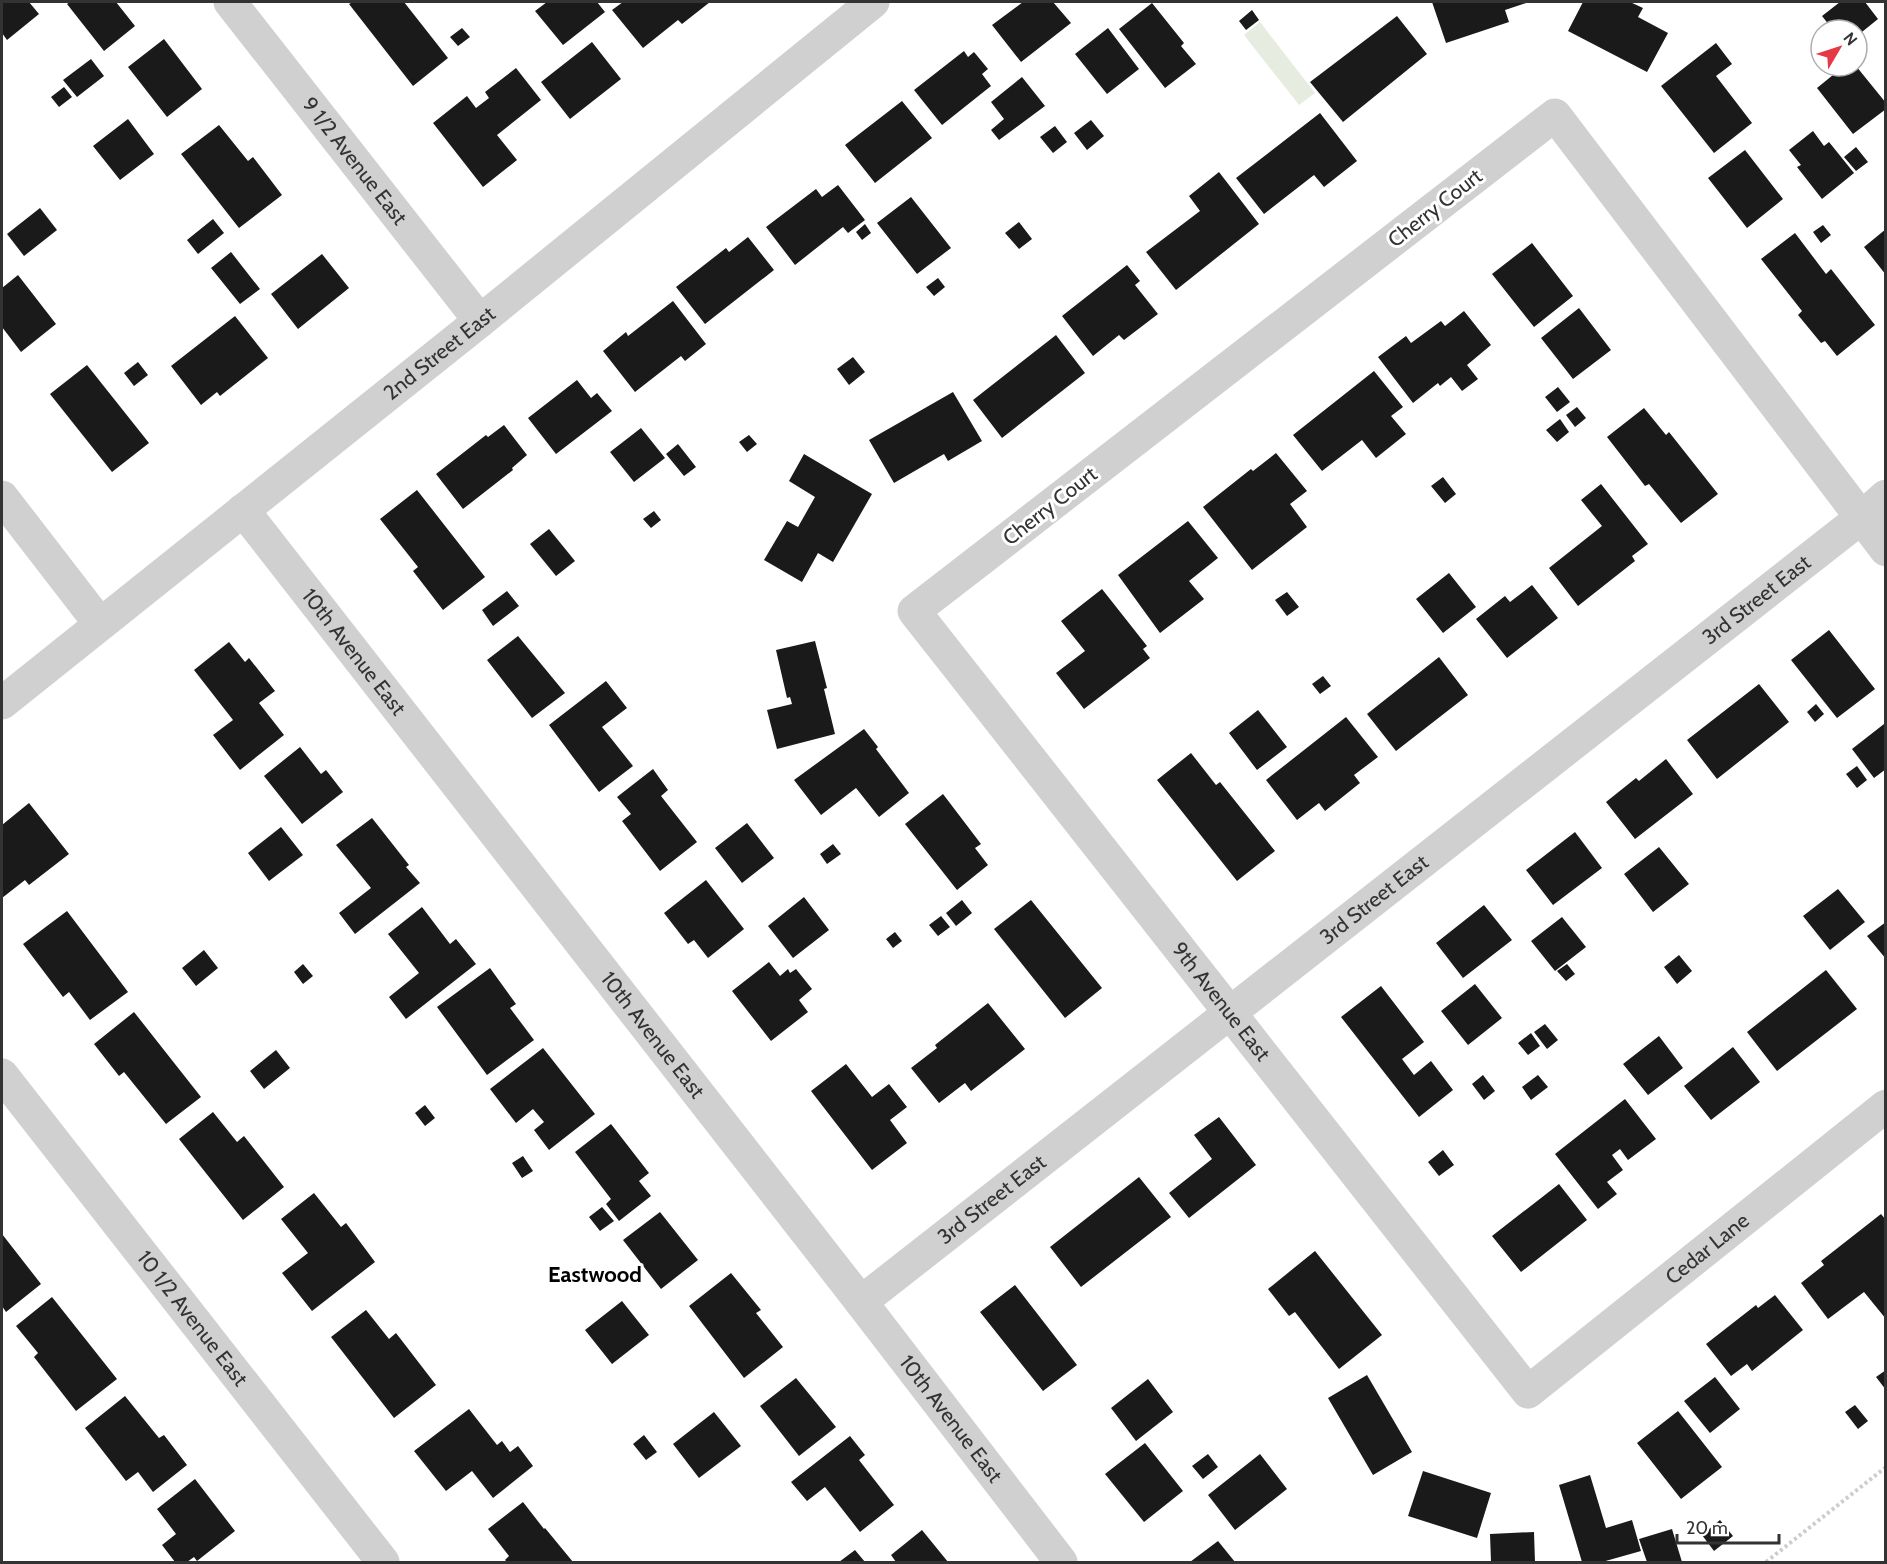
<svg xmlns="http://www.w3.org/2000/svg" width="1887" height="1564" font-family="Cabin,sans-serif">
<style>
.green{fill:#e6ecdf}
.building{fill:#1a1a1a}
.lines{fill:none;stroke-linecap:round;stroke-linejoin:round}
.path{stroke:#cdcdcd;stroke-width:4;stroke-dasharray:3 3;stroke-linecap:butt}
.minor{stroke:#d0d0d0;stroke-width:33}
.labels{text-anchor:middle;stroke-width:6;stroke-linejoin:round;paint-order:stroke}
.street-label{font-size:21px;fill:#333;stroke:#fff}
.neighbourhood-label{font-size:22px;font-weight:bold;fill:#000;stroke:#fff}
</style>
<rect width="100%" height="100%" fill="#fff"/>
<path class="green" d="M1260,22L1315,93L1299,105L1244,35Z"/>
<path class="building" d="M2,2H29L39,14L7,40L2,33Z
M70,2H116L135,26L104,51L67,4Z
M353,2H404L448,58L413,86L349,4Z
M547,2H597L605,12L563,45L535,11Z
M623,2H710L682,24L678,20L643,48L612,10Z
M1023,2H1053L1071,23L1021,62L992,25Z
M1432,2H1529L1505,10L1509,22L1446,43Z
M1583,2H1630L1643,8L1638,17L1668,33L1647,72L1568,31Z
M1840,2H1865L1878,19L1857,36V30H1833L1822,16Z
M1152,3L1184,43L1181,46L1196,64L1165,88L1119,29Z
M1252,10L1259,20L1246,30L1239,21Z
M1397,16L1427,54L1343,122L1310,82Z
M462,28L470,37L458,46L450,37Z
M1108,28L1139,69L1107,94L1075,54Z
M164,39L202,89L167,117L128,67Z
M592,42L621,79L570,119L541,82Z
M1716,43L1732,64L1716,76L1752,123L1714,153L1661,86Z
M964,51L968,57L974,52L988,69L982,74L991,86L942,125L914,90Z
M91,59L104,76L77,97L63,80Z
M1844,66H1856L1886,103V109L1853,134L1817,88Z
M516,68L541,100L497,135L517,160L483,187L433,123L467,96L476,108L489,98L485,92Z
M1022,77L1045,106L999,140L991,130L1004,119L991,102Z
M64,87L72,97L59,107L51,97Z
M902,101L932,138L875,183L845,145Z
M1320,113L1357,161L1324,187L1314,175L1264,214L1236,178Z
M128,119L154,154L120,180L93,146Z
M1091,120L1104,136L1087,150L1074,133Z
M219,125L248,161L253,157L282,195L239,228L181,154Z
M1055,126L1067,142L1053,153L1040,137Z
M1813,131L1824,146L1829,142L1854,173L1822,199L1797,167L1801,165L1789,150Z
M1856,147L1868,162L1856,171L1844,157Z
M1745,150L1783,199L1747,228L1708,178Z
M1219,172L1259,224L1176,290L1146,252L1200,211L1189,196Z
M838,185L865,220L848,233L843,227L795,265L766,227L816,189L822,197Z
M911,197L951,248L917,274L877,223Z
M40,208L57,230L24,256L7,234Z
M213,219L224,233L198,254L187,240Z
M1019,222L1032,239L1019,249L1005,233Z
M865,224L871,233L862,240L856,232Z
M1823,225L1831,235L1821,243L1813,232Z
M1886,229V275L1864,247Z
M1795,233L1826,274L1831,269L1875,325L1837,356L1825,341L1821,343L1798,315L1802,311L1761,259Z
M748,237L774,270L705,324L676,287L726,248L729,252Z
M1532,243L1573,296L1534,327L1492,274Z
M231,252L260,289L240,304L211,268Z
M322,254L349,288L298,329L271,294Z
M1127,265L1140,281L1135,285L1158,314L1124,340L1119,335L1093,356L1062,316Z
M18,275L56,324L21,352L2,327V288Z
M938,278L945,287L934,296L926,287Z
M673,301L706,344L685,361L681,356L635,392L603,351L626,332L628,336Z
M1579,308L1611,350L1573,379L1541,338Z
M1464,311L1491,345L1467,365L1478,379L1462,391L1451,377L1440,386L1438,383L1413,403L1378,357L1406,336L1411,343L1441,321L1445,326Z
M235,316L268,358L220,396L217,392L201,405L171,366Z
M1056,335L1085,373L1002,438L973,400Z
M853,357L865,372L849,385L837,369Z
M138,362L148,375L134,386L124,373Z
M87,365L149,443L112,472L50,394Z
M1374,371L1403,407L1391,416L1406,434L1376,458L1362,440L1322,471L1293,435Z
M577,380L591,398L597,393L612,411L556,454L528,418Z
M1558,387L1570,402L1557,412L1545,397Z
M953,392L982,441L948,461L944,454L894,483L869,440Z
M1577,407L1586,418L1575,427L1566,415Z
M1644,408L1666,435L1669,432L1718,494L1681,523L1649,484L1645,486L1607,437Z
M1560,419L1569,432L1557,442L1546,430Z
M504,425L527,455L512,468L513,470L463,509L436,474L486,435L488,437Z
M641,428L665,458L634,482L610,452Z
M749,435L757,444L747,452L739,442Z
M678,444L696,467L684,476L666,454Z
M1276,453L1307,491L1290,504L1307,527L1252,570L1203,507L1251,469L1253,471Z
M804,454L872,494L833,562L818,553L802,582L764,560L787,521L798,527L815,497L789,481Z
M1443,477L1456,494L1445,503L1431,486Z
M1601,484L1648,544L1632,556L1635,561L1578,606L1549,568L1602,526L1581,500Z
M417,490L485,577L443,610L413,571L418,567L380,519Z
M654,511L661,520L651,528L643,519Z
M1188,521L1218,558L1189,581L1204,599L1160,633L1118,575Z
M549,529L575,561L556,576L530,544Z
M1449,573L1476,607L1443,633L1416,599Z
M1532,585L1558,618L1507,658L1476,619L1505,596L1510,602Z
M1102,589L1147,646L1143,649L1150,658L1084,709L1056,673L1085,651L1061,621Z
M507,591L519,606L493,626L482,610Z
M1287,592L1299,607L1287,616L1275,600Z
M1829,630L1875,689L1837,718L1791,660Z
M518,636L565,693L532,718L487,660Z
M815,641L827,688L824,689L835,734L777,749L767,710L792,704L790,697L787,698L776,650Z
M229,642L245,662L249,658L275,691L259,703L284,735L240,770L213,735L233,720L194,670Z
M1439,657L1468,695L1396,751L1367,714Z
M1323,676L1331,686L1320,694L1312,684Z
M606,681L627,708L602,727L633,766L599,792L549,725Z
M1759,684L1789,722L1717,779L1687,740Z
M1816,704L1824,714L1815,722L1807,712Z
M1258,710L1287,747L1257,770L1229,733Z
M1346,717L1378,757L1354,775L1360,783L1325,811L1319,803L1297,820L1266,780Z
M1884,724L1886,769L1874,778L1852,749Z
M864,729L878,747L876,749L909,793L879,817L856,788L821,815L794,780Z
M300,747L321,774L326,770L343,792L302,824L264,776Z
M1191,753L1216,785L1220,782L1275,851L1237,881L1157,780Z
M1666,759L1693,794L1635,839L1606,802L1636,778L1639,781Z
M1857,766L1867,780L1857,788L1846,774Z
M653,769L668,790L661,796L697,842L660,871L622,821L631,814L617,797Z
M943,794L981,844L975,848L988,865L957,890L905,824Z
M29,803L69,854L29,885L25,880L2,898V825Z
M372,818L409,865L406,867L420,883L355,934L339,913L371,888L336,845Z
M747,823L774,858L742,883L715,848Z
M281,827L303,855L269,881L248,853Z
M1575,832L1602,868L1553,905L1526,870Z
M833,844L841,854L827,864L820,854Z
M1659,847L1689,884L1653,912L1624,874Z
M706,880L744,929L708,958L694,940L688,944L664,913Z
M1838,889L1865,922L1830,950L1803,916Z
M804,897L829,930L793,958L768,926Z
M962,900L972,913L956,926L946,913Z
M1031,900L1102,988L1065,1018L994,929Z
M1484,905L1512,940L1463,978L1436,943Z
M422,907L450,944L456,939L476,964L406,1019L389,997L419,973L388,934Z
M67,911L128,992L90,1020L69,992L63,997L23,944Z
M941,916L950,927L938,936L929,925Z
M1562,917L1586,947L1555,971L1531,941Z
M1886,922V959L1867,936Z
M895,932L902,941L893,948L886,939Z
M204,950L218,968L196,986L182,968Z
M1679,955L1692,971L1677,984L1664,967Z
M769,962L780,976L788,969L790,973L796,969L812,989L799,1000L808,1012L771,1041L732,991Z
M303,964L313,976L303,984L294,972Z
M1567,964L1575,974L1566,981L1557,971Z
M490,968L516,1004L510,1008L534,1040L487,1075L437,1007Z
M1826,970L1857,1009L1777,1071L1747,1032Z
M1475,984L1502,1018L1468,1045L1441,1011Z
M1381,986L1424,1042L1402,1059L1414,1075L1431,1061L1453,1090L1419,1117L1341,1017Z
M988,1003L1025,1049L971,1091L965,1083L939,1103L911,1068L937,1048L935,1045Z
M134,1012L201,1097L166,1124L124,1072L119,1076L94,1044Z
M1545,1024L1558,1040L1547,1049L1534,1032Z
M1531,1033L1540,1046L1528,1055L1518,1043Z
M1659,1036L1683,1068L1648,1095L1623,1064Z
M1733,1047L1760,1082L1711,1120L1684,1086Z
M543,1048L595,1114L549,1150L534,1130L544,1122L533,1109L516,1123L490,1089Z
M276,1050L290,1068L264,1089L250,1071Z
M846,1064L872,1097L889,1084L907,1107L890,1120L907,1143L872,1170L811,1091Z
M1483,1075L1495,1091L1484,1100L1472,1084Z
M1538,1075L1548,1087L1531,1100L1522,1087Z
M1625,1099L1656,1139L1628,1160L1620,1149L1612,1155L1623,1170L1607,1182L1617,1194L1598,1209L1555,1154Z
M425,1105L435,1118L425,1126L415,1113Z
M213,1112L237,1142L244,1136L284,1187L243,1220L179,1139Z
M1219,1117L1256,1165L1189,1218L1169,1193L1212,1159L1194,1135Z
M611,1124L649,1173L639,1181L651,1196L619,1221L606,1204L611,1199L575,1152Z
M1443,1150L1454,1165L1439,1176L1428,1162Z
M523,1156L533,1171L522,1178L512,1163Z
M1139,1177L1171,1217L1081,1287L1050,1247Z
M1559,1184L1587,1220L1521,1272L1492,1236Z
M314,1193L341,1227L346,1223L375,1262L312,1311L282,1273L308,1253L281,1219Z
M602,1207L614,1221L600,1231L589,1217Z
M660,1212L698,1260L661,1289L623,1240Z
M1881,1214L1886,1220V1319L1864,1292L1828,1319L1801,1283L1824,1265L1821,1261Z
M2,1234L41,1284L6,1312L2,1306Z
M1315,1251L1382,1335L1339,1369L1295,1312L1289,1316L1268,1289Z
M731,1273L761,1310L756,1313L783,1347L744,1378L689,1306Z
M1015,1285L1077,1365L1043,1391L980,1312Z
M1775,1295L1803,1330L1752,1371L1747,1364L1731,1376L1706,1344L1756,1305L1758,1308Z
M52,1297L117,1379L76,1411L34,1357L38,1353L16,1326Z
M622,1301L649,1335L612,1364L585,1330Z
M366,1310L389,1339L396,1333L436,1385L394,1418L331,1337Z
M1886,1370V1390L1876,1377Z
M1367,1375L1412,1452L1373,1475L1328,1398Z
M1715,1377L1740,1409L1710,1433L1684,1401Z
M796,1378L836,1427L799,1456L760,1406Z
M1148,1379L1173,1412L1136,1441L1111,1408Z
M125,1396L159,1438L164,1435L187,1465L153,1492L138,1472L126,1481L85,1428Z
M1855,1405L1868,1421L1858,1429L1845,1412Z
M469,1409L497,1445L502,1441L510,1452L518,1446L533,1466L493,1498L472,1471L446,1491L414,1451Z
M1678,1411L1722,1467L1681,1499L1637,1443Z
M714,1412L741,1446L699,1478L673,1444Z
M644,1435L657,1452L646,1460L633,1444Z
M850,1436L865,1455L859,1460L894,1505L860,1532L825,1487L807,1501L791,1482Z
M1145,1443L1183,1491L1144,1522L1105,1474Z
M1208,1454L1218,1467L1203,1479L1192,1466Z
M1260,1454L1287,1489L1235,1530L1208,1495Z
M1423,1471L1491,1493L1477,1538L1408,1516Z
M1590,1475L1606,1528L1632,1520L1641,1551L1602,1562H1582L1559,1485Z
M195,1479L235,1531L197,1561L194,1557L187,1562H175L162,1545L176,1534L157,1509Z
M523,1502L544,1529L545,1528L573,1562H507L505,1560L509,1556L488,1529Z
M1720,1520L1733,1536L1714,1551L1702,1535Z
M1672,1529L1682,1562H1647L1639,1539Z
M922,1530L948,1562H896L891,1555Z
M1534,1532L1535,1562H1491L1490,1534Z
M1218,1541L1235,1562H1190Z
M855,1550L865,1562H839Z"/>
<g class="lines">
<path class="path" d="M1766,1562L1886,1467"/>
<g class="minor">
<path id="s1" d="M230,2L480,321"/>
<path d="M2,497L100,624"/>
<path id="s2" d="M243,510L861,1302L1061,1562"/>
<path id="s3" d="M1886,550L1555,115L914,611L1528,1392L1886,1106"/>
<path id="s4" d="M2,703L480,321L873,2"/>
<path id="s5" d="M2,1075L383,1562"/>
<path id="s6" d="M861,1302L1861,518L1886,496"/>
</g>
</g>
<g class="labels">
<g class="street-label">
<text dy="7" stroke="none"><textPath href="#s1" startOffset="202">9 1/2 Avenue East</textPath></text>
<text transform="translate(1435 208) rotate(-38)" y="7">Cherry Court</text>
<text dy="7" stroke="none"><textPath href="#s4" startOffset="560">2nd Street East</textPath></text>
<text transform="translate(1050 506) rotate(-38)" y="7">Cherry Court</text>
<text dy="7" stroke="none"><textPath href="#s6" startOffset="1138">3rd Street East</textPath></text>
<text dy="7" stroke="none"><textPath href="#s2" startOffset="180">10th Avenue East</textPath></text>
<text dy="7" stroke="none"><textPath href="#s6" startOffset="652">3rd Street East</textPath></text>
<text dy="7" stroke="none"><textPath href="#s3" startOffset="1854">9th Avenue East</textPath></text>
<text dy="7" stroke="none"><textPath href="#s2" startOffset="666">10th Avenue East</textPath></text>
<text dy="7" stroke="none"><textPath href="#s6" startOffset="166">3rd Street East</textPath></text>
<text dy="7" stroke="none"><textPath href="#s3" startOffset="2580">Cedar Lane</textPath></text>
<text dy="7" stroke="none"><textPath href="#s5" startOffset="309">10 1/2 Avenue East</textPath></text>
<text dy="7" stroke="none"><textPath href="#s2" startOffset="1152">10th Avenue East</textPath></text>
</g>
<g class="neighbourhood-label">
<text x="595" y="1282">Eastwood</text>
</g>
</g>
<rect width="1887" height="1564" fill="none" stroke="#333333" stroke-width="6"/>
<g transform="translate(1839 48) rotate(51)"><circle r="28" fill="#ffffff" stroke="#adadad" stroke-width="1.5"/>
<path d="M0-4.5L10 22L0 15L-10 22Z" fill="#e63946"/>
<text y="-9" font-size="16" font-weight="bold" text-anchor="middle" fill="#333333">N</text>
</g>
<path d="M1677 1534v9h102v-9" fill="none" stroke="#333333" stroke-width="3"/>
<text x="1686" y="1534" font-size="18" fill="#333333" stroke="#ffffff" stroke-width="4.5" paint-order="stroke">20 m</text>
</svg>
